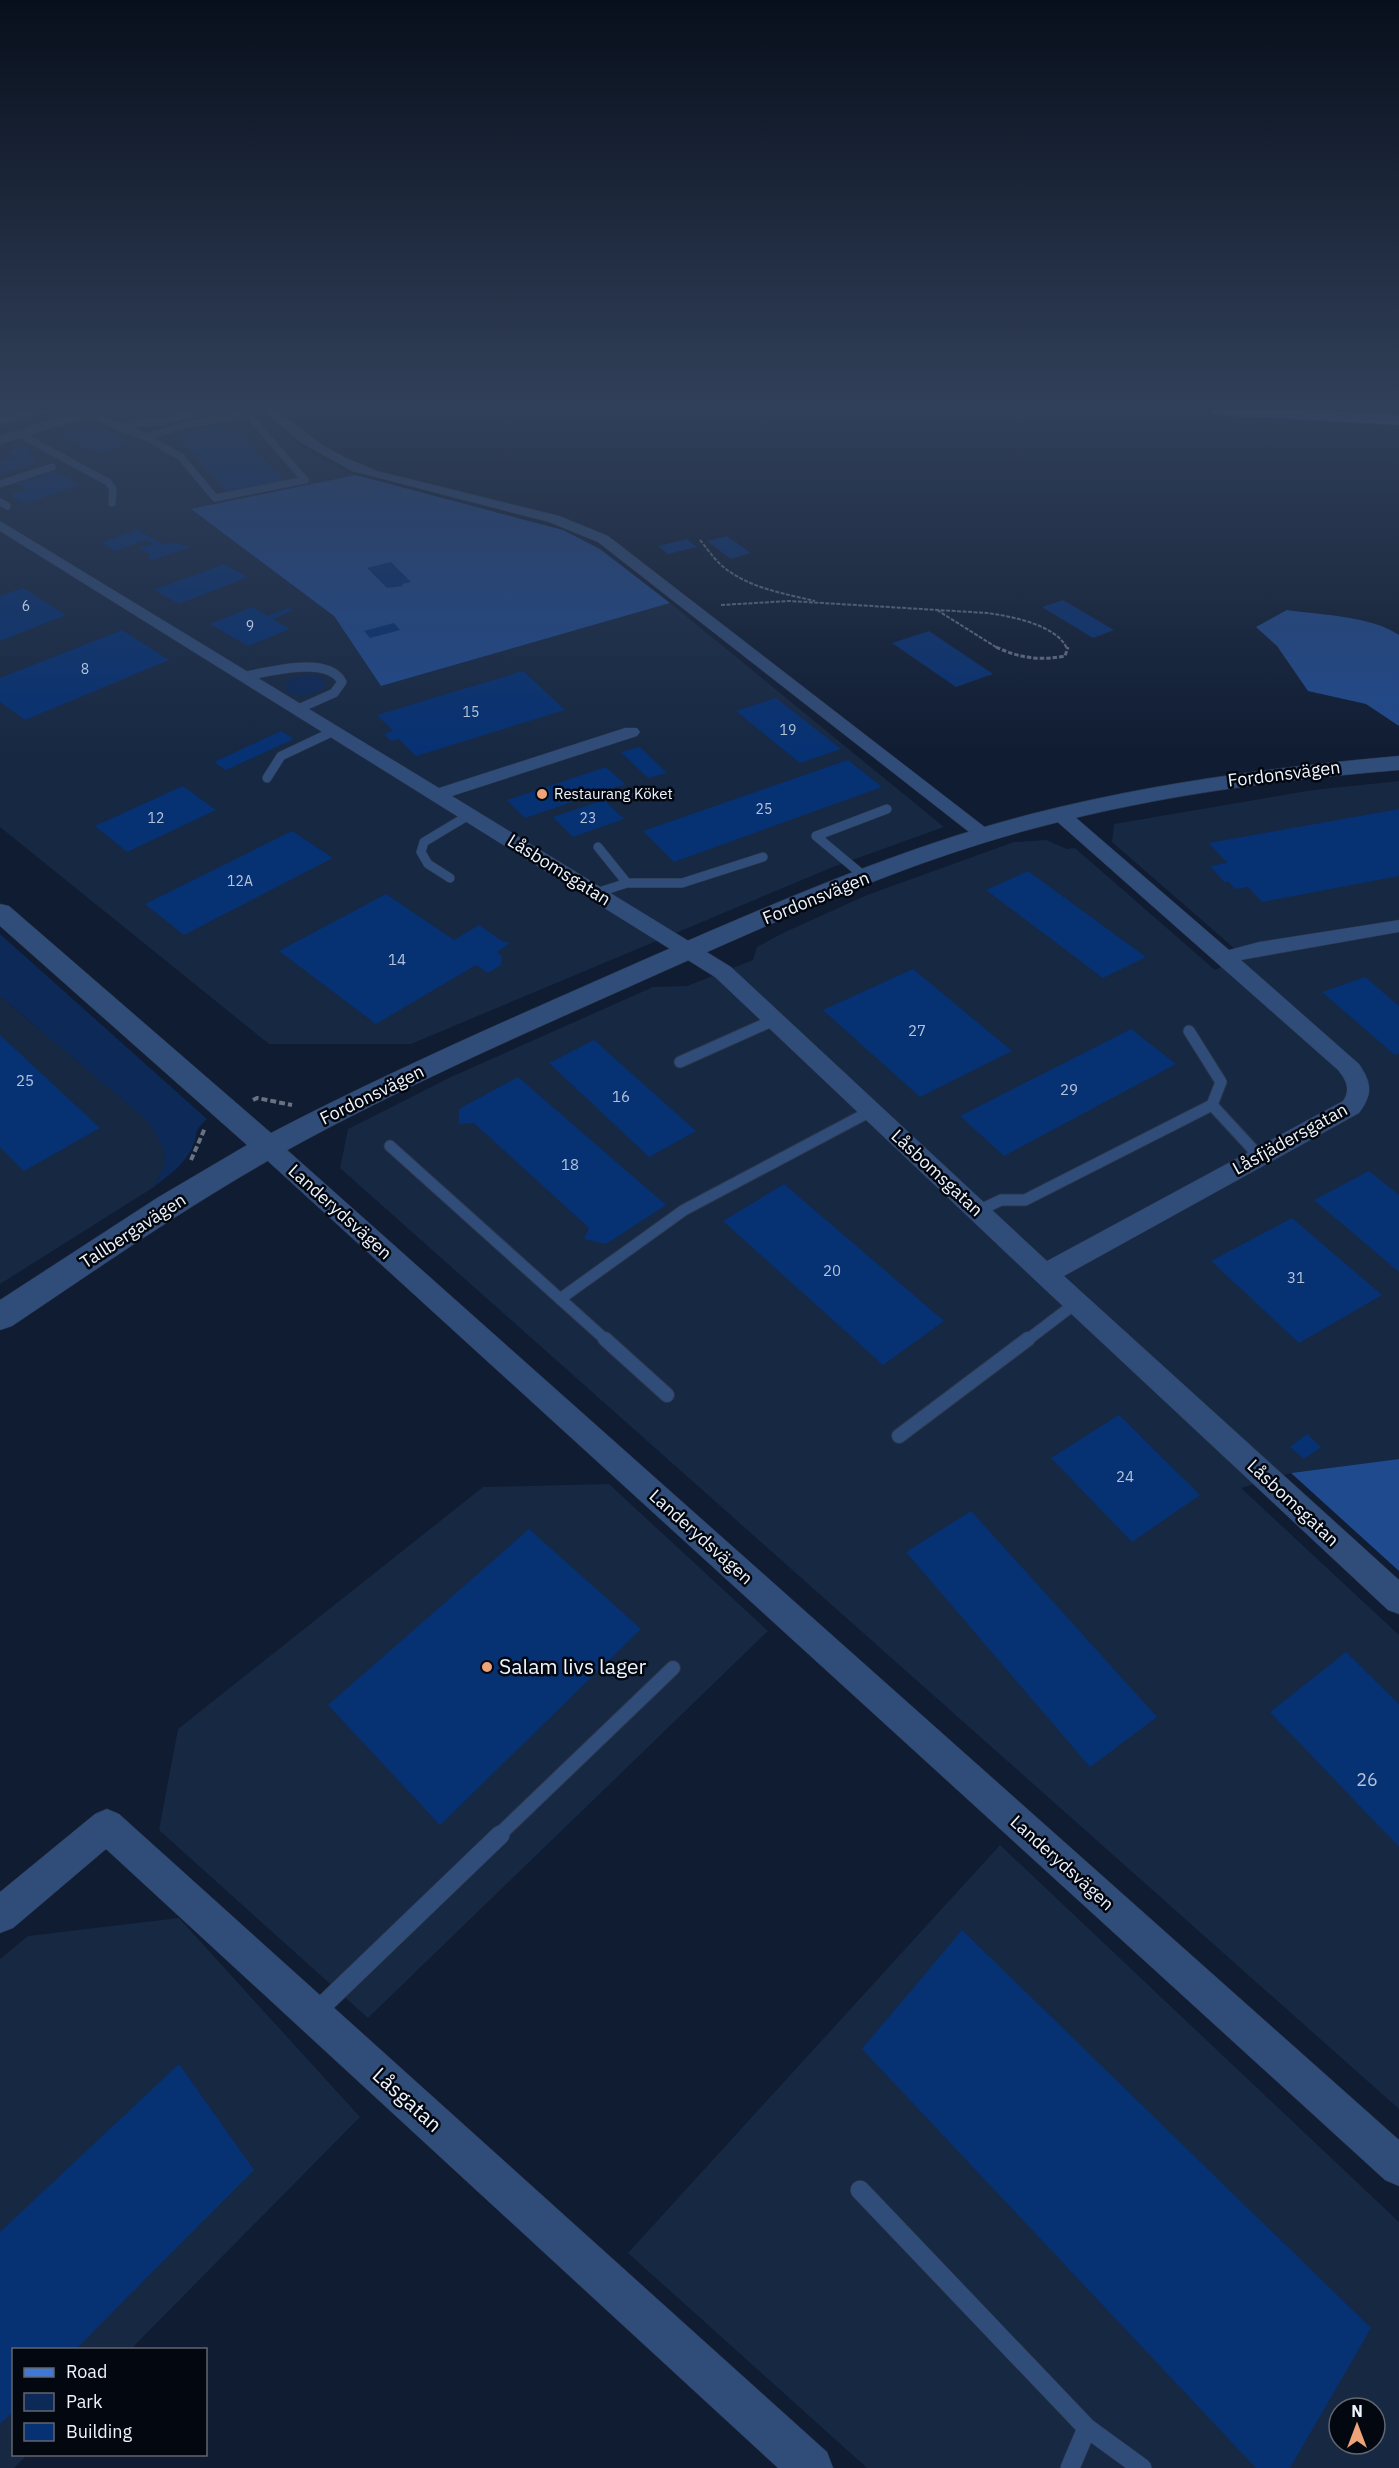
<svg xmlns="http://www.w3.org/2000/svg" width="1399" height="2468" font-family="'IBM Plex Sans',sans-serif">
<style>
.built{fill:#172843;fill-rule:evenodd}
.green{fill:#0c2958}
.forest{fill:#204a8e}
.building{fill:#063173}
.lines{fill:none;stroke-linecap:round;stroke-linejoin:round}
.service-far4-casing{stroke:#2a364a;stroke-width:8}
.service-far3-casing{stroke:#2a364a;stroke-width:10}
.service-far2-casing{stroke:#2a364a;stroke-width:13}
.service-far1-casing{stroke:#2a364a;stroke-width:16}
.service-casing{stroke:#2a364a;stroke-width:20}
.minor-casing{stroke:#2a364a;stroke-width:1}
.tertiary-casing{stroke:#2a364a;stroke-width:1}
.primary-casing{stroke:#2a364a;stroke-width:1}
.path-far2{stroke:#687283;stroke-width:2;stroke-dasharray:4 1.5;stroke-linecap:butt}
.path-far1{stroke:#687283;stroke-width:3;stroke-dasharray:4.5 2;stroke-linecap:butt}
.path{stroke:#687283;stroke-width:4;stroke-dasharray:6 3;stroke-linecap:butt}
.service-far4{stroke:#304c78;stroke-width:7}
.service-far3{stroke:#304c78;stroke-width:9}
.service-far2{stroke:#304c78;stroke-width:11}
.service-far1{stroke:#304c78;stroke-width:14}
.service{stroke:#304c78;stroke-width:19}
.minor{fill:#304c78;fill-rule:evenodd}
.tertiary{fill:#304c78;fill-rule:evenodd}
.primary{fill:#3f78d5;fill-rule:evenodd}
.poi-dot{fill:#efa378;stroke:#030710;stroke-width:2}
.labels{text-anchor:middle;stroke-width:5;stroke-linejoin:round;paint-order:stroke}
.far-number-label{font-size:14px;fill:#b4c3da}
.far-poi-label{font-size:15px;fill:#eef4fd;stroke:#030710;text-anchor:start}
.number-label{font-size:15px;fill:#b4c3da}
.street-label{font-size:18px;fill:#eef4fd;stroke:#030710}
.near-number-label{font-size:18px;fill:#b4c3da}
.near-poi-label{font-size:21px;fill:#eef4fd;stroke:#030710;text-anchor:start}
.near-street-label{font-size:21px;fill:#eef4fd;stroke:#030710}
</style>
<rect width="100%" height="100%" fill="#0f1c32"/>
<path class="built" d="M0,410H261L289,436L318,458L356,475L192,510L334,616L381,686L670,603L944,827L833,867L411,1044H269L0,827Z
M1399,781V1459L1291,1473L1241,1488L1399,1635V2109L340,1168L348,1129L451,1077L653,987L687,986L753,960L757,947L783,933L867,895L1014,842L1046,840L1067,849L1075,848L1215,970L1243,956L1112,842L1114,824L1313,790Z
M0,996L149,1121L165,1149L164,1170L154,1187L0,1284Z
M609,1484L768,1631L368,2018L159,1830L178,1729L483,1487Z
M1000,1845L1399,2222V2468H867L628,2253ZM1339,2408H1375V2444H1339Z
M179,1918L360,2117L131,2349L14,2350V2454L27,2455L14,2468H0V1959L28,1936Z"/>
<path class="green" d="M307,674L321,677L326,684L324,688C312,696 296,699 285,689L286,681Z
M0,934L207,1119C191,1134 200,1132 192,1148C185,1164 168,1176 154,1187C172,1156 165,1150 149,1122L0,996Z"/>
<path class="forest" d="M356,475L563,530L600,549L670,603L381,686L334,616L191,509Z
M1287,610C1320,615 1372,616 1399,635V726L1366,704L1308,691L1277,646L1256,627Z
M1399,1459V1571L1291,1473Z"/>
<path class="building" d="M138,410H170L151,416Z
M213,410H240L242,412L219,416Z
M229,422L285,481L228,493L175,433Z
M94,424L131,443L97,454L61,435Z
M24,446L33,452L26,454L39,462L0,474V462L15,457L6,452Z
M56,471L80,485L24,504L10,495L27,490L17,484Z
M137,529L165,545L174,542L190,547L153,560L147,557L151,555L139,548L153,544L146,540L115,551L101,543Z
M727,536L751,553L731,559L707,541Z
M687,539L697,547L668,554L658,546Z
M391,562L411,582L402,584L403,586L387,588L367,568Z
M224,564L248,577L179,604L154,590Z
M23,588L66,615L0,641V596Z
M1063,600L1114,630L1093,638L1042,607Z
M252,607L268,616L288,608L293,610L273,619L290,629L248,646L210,624Z
M394,623L400,630L370,638L364,631Z
M122,630L169,660L25,720L0,702V678Z
M929,631L993,674L956,687L892,643Z
M523,671L565,710L416,756L399,739L391,741L384,734L393,731L377,715Z
M776,698L841,749L800,763L736,711Z
M281,731L294,739L226,770L214,762Z
M640,747L667,773L648,778L621,752Z
M848,760L882,787L674,862L643,831Z
M606,767L625,784L525,818L507,800Z
M183,786L216,810L127,852L95,826Z
M604,800L624,819L573,837L553,817Z
M1399,809V876L1262,902L1248,887L1235,889L1228,881L1224,882L1210,866L1227,863L1209,843Z
M292,831L333,858L184,935L145,904Z
M1028,871L1146,957L1103,978L986,890Z
M386,894L454,940L479,925L502,941L510,943L497,952L502,956L501,965L488,973L476,965L376,1024L279,951Z
M913,969L1012,1051L920,1097L823,1010Z
M1365,977L1399,1006V1054L1395,1055L1322,992Z
M1131,1029L1176,1064L1004,1156L960,1116Z
M0,1035L100,1128L24,1171L0,1147Z
M594,1040L696,1131L649,1157L549,1063Z
M518,1077L666,1205L606,1244L584,1239L589,1228L474,1123L459,1124V1109Z
M1369,1171L1399,1195V1272L1314,1200Z
M784,1184L944,1321L883,1365L723,1221Z
M1292,1218L1382,1295L1299,1343L1211,1261Z
M1119,1415L1200,1495L1132,1542L1051,1458Z
M1307,1434L1321,1447L1304,1459L1290,1447Z
M971,1511L1157,1717L1090,1767L906,1552Z
M529,1529L641,1629L440,1825L328,1705Z
M1346,1652L1399,1704V1847L1270,1712Z
M962,1930L1371,2328L1290,2468H1256L862,2049Z
M179,2064L254,2170L75,2350H14V2411L0,2424V2232Z"/>
<g class="lines">
<g class="service-far4-casing">
<path id="service-far4" d="M78,410L146,437L181,457L215,498L305,480L244,410
M0,421L44,410
M121,428L136,423L161,422L203,411L201,410
M19,434L108,482L113,489L112,503
M146,437L185,425L248,414
M0,484L52,467
M0,502L7,506"/>
</g>
<g class="service-far3-casing">
<path id="service-far3" d="M246,676C269,672 328,655 342,682L334,693L298,709
M267,778L281,756L334,731
M598,847L627,883
M865,877L816,836L887,809
M450,878L428,864L421,852L424,842L469,815
M596,893L627,883H682L763,857"/>
</g>
<g class="service-far2-casing">
<path id="service-far2" d="M680,1062L774,1020
M1212,1105L1260,1157
M390,1146L607,1341
M978,1211L1001,1200H1025L1212,1105L1221,1082L1189,1031
M560,1299L684,1210L871,1111
M1026,1341L1076,1303"/>
</g>
<g class="service-far1-casing">
<path id="service-far1" d="M605,1339L667,1395
M899,1436L1028,1339
M498,1836L673,1668"/>
</g>
<g class="service-casing">
<path id="service" d="M316,2012L500,1835
M860,2190L1087,2428L1070,2468
M1087,2428L1142,2468"/>
</g>
<g class="minor-casing">
<path id="minor" d="M84,410H104L102,413L0,444V436Z
M263,410H276L322,445L348,459L377,471L559,516L608,536L995,835L992,839H978L598,542L549,522L352,471L300,442Z
M0,521L439,788L625,728H637L640,732L637,736L452,796L731,967L1047,1261L1343,1101C1351,1089 1346,1080 1338,1070L1053,818L1050,814L1053,810H1067L1229,950L1259,942L1399,920V932L1241,960L1359,1064C1372,1083 1373,1094 1359,1113L1064,1276L1399,1580V1614L1388,1610L1036,1281L715,977L0,531Z
M268,1138L277,1141L1399,2140V2186L1385,2180L259,1153L256,1147L259,1141Z
M107,1809L119,1814L827,2452L833,2468H778L106,1849L13,1928L0,1933V1892L95,1814Z"/>
</g>
<g class="tertiary-casing">
<path id="tertiary" d="M1399,756V770C1280,780 1162,795 1047,825C916,858 793,914 671,968C540,1027 406,1084 280,1154C187,1206 100,1267 12,1326L0,1330V1300L157,1198L247,1145L0,926V904L9,906L271,1133C394,1069 521,1014 648,958C773,904 898,848 1031,814C1152,783 1275,767 1399,756Z"/>
</g>
<g class="primary-casing">
<path id="primary" d="M1211,410H1305L1399,415V425L1219,415L1213,414Z"/>
</g>
<path class="path-far2" d="M700,540C706,547 712,556 718,562C743,587 782,593 815,601
M721,605L789,601L987,613C1010,616 1058,625 1067,649
M937,610L999,649"/>
<path class="path-far1" d="M996,647C1019,658 1040,661 1065,656L1068,647"/>
<path class="path" d="M253,1100L257,1098L292,1105
M191,1160L205,1128"/>
<use href="#service-far4" class="service-far4"/>
<use href="#service-far3" class="service-far3"/>
<use href="#service-far2" class="service-far2"/>
<use href="#service-far1" class="service-far1"/>
<use href="#service" class="service"/>
<use href="#minor" class="minor"/>
<use href="#tertiary" class="tertiary"/>
<use href="#primary" class="primary"/>
</g>
<linearGradient id="sky" x2="0" y2="1"><stop stop-color="#080f1c"/><stop offset="0.54" stop-color="#31405a"/><stop offset="1" stop-color="#31405a" stop-opacity="0"/></linearGradient>
<rect width="1399" height="755" fill="url(#sky)"/>
<g class="poi-dot">
<circle cx="542" cy="794" r="6"/>
<circle cx="487" cy="1667" r="6"/>
</g>
<g class="labels">
<g class="far-number-label">
<text x="26" y="611">6</text>
<text x="250" y="631">9</text>
<text x="85" y="674">8</text>
<text x="471" y="717">15</text>
<text x="788" y="735">19</text>
<text x="764" y="814">25</text>
<text x="156" y="823">12</text>
<text x="588" y="823">23</text>
<text x="240" y="886">12A</text>
</g>
<g class="far-poi-label">
<text x="554" y="799">Restaurang Köket</text>
</g>
<g class="number-label">
<text x="397" y="965">14</text>
<text x="917" y="1036">27</text>
<text x="25" y="1086">25</text>
<text x="1069" y="1095">29</text>
<text x="621" y="1102">16</text>
<text x="570" y="1170">18</text>
<text x="832" y="1276">20</text>
<text x="1296" y="1283">31</text>
<text x="1125" y="1482">24</text>
</g>
<g class="street-label">
<text transform="translate(1284 774) rotate(-7)" y="6">Fordonsvägen</text>
<text transform="translate(559 870) rotate(32)" y="6">Låsbomsgatan</text>
<text transform="translate(816 898) rotate(-22)" y="6">Fordonsvägen</text>
<text transform="translate(372 1095) rotate(-26)" y="6">Fordonsvägen</text>
<text transform="translate(1290 1139) rotate(-29)" y="6">Låsfjädersgatan</text>
<text transform="translate(937 1173) rotate(43)" y="6">Låsbomsgatan</text>
<text transform="translate(340 1212) rotate(42)" y="6">Landerydsvägen</text>
<text transform="translate(133 1231) rotate(-33)" y="6">Tallbergavägen</text>
<text transform="translate(1293 1503) rotate(43)" y="6">Låsbomsgatan</text>
<text transform="translate(701 1537) rotate(42)" y="6">Landerydsvägen</text>
<text transform="translate(1062 1863) rotate(42)" y="6">Landerydsvägen</text>
</g>
<g class="near-number-label">
<text x="1367" y="1786">26</text>
</g>
<g class="near-poi-label">
<text x="499" y="1674">Salam livs lager</text>
</g>
<g class="near-street-label">
<text transform="translate(407 2100) rotate(42)" y="7">Låsgatan</text>
</g>
</g>
<rect x="12" y="2348" width="195" height="108" fill="#030710" stroke="#61666f" stroke-width="1.5"/>
<rect x="24" y="2368" width="30" height="9" fill="#3f78d5" stroke="#61666f" stroke-width="1.5"/>
<text x="66" y="2378" font-size="18" fill="#eef4fd">Road</text>
<rect x="24" y="2393" width="30" height="18" fill="#0c2958" stroke="#61666f" stroke-width="1.5"/>
<text x="66" y="2408" font-size="18" fill="#eef4fd">Park</text>
<rect x="24" y="2423" width="30" height="18" fill="#063173" stroke="#61666f" stroke-width="1.5"/>
<text x="66" y="2438" font-size="18" fill="#eef4fd">Building</text>
<g transform="translate(1357 2426)"><circle r="28" fill="#030710" stroke="#61666f" stroke-width="1.5"/>
<path d="M0-4.5L10 22L0 15L-10 22Z" fill="#efa378"/>
<text y="-9" font-size="16" font-weight="bold" text-anchor="middle" fill="#eef4fd">N</text>
</g>
</svg>
